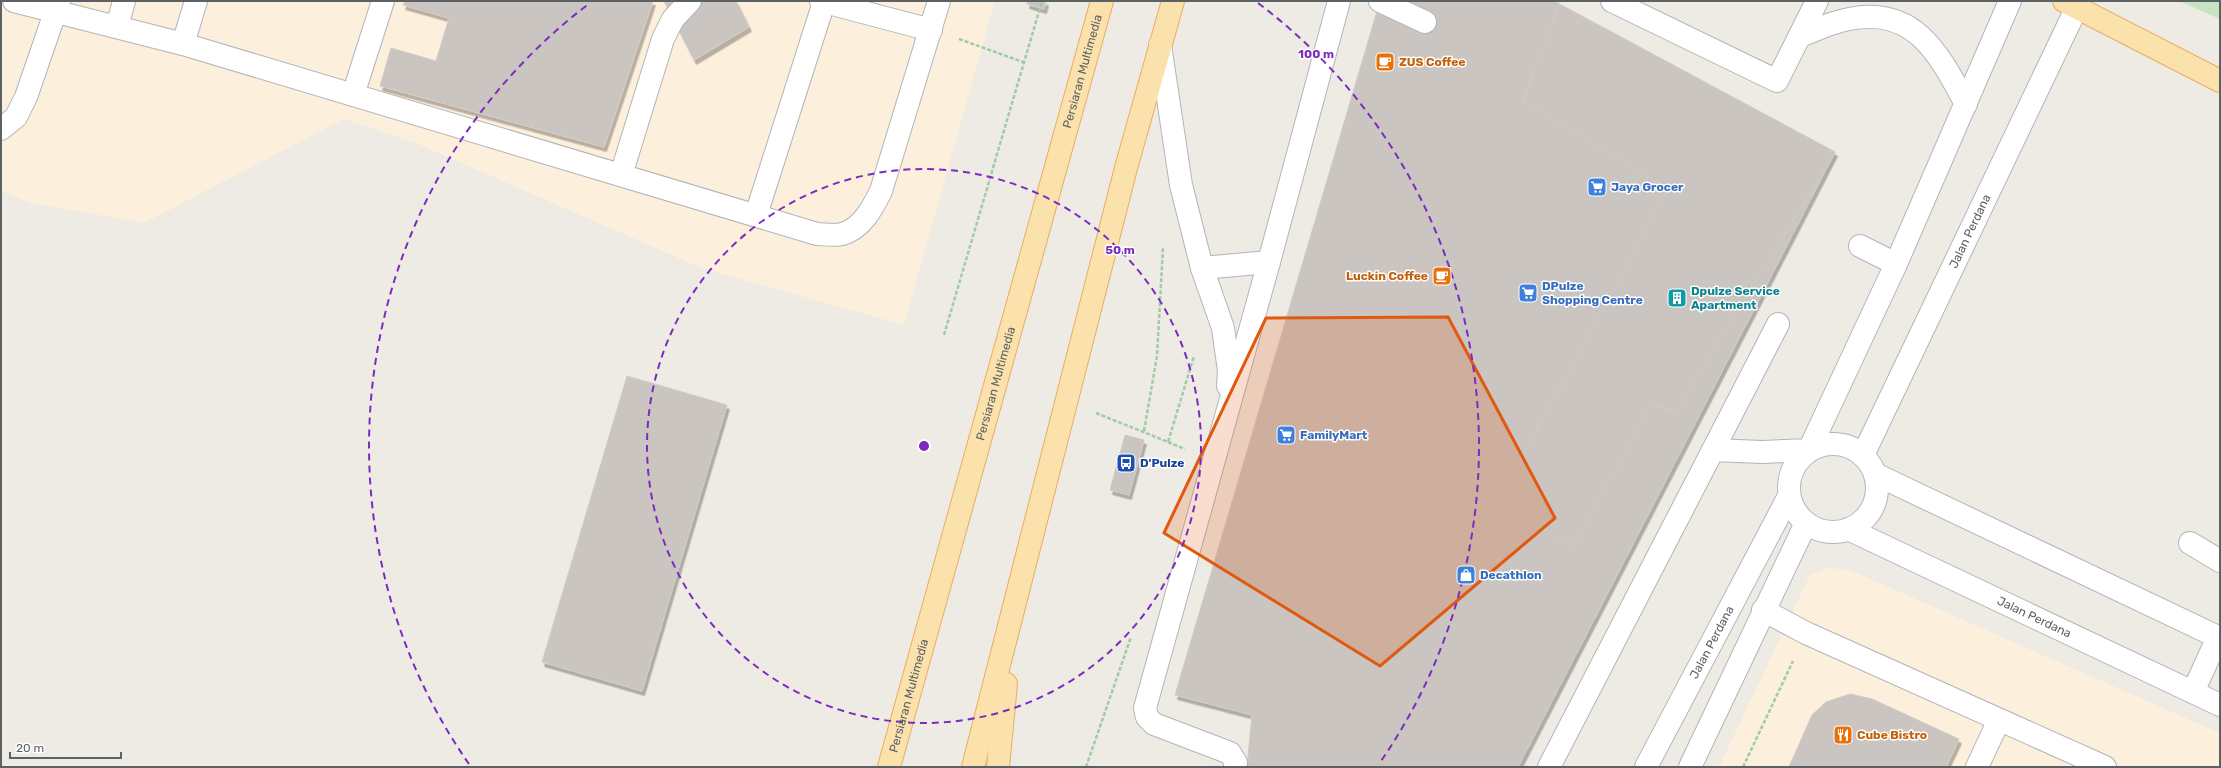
<svg xmlns="http://www.w3.org/2000/svg" width="2221" height="768" font-family="Rubik,sans-serif">
<style>
.commercial{fill:#fcefdb}
.green{fill:#c7e4c2}
.building{fill:#cac5c1;stroke:#d2cbc3;filter:url(#shadow)}
.lines{fill:none;stroke-linecap:round;stroke-linejoin:round}
.minor-casing{stroke:#b1b5b8;stroke-width:24}
.major-casing{stroke:#eaad61;stroke-width:24}
.path{stroke:#9fcca4;stroke-width:2.5;stroke-dasharray:4 2;stroke-linecap:butt}
.minor{stroke:#fff;stroke-width:22}
.major{stroke:#fbe1ac;stroke-width:22}
.marked{fill:#e15910;fill-opacity:0.2;stroke:#e15910;stroke-width:3;stroke-linejoin:round}
.ring{fill:none;stroke:#7b2cbf;stroke-width:2;stroke-dasharray:7 5}
.labels{text-anchor:middle;stroke-width:3;stroke-linejoin:round;paint-order:stroke}
.food-label{font-size:12px;font-weight:bold;fill:#c56008;stroke:#fff;text-anchor:start}
.street-label{font-size:12px;fill:#5c6164;stroke:#fff}
.shop-label{font-size:12px;font-weight:bold;fill:#366cbe;stroke:#fff;text-anchor:start}
.culture-label{font-size:12px;font-weight:bold;fill:#0d838f;stroke:#fff;text-anchor:start}
.transit-label{font-size:12px;font-weight:bold;fill:#164399;stroke:#fff;text-anchor:start}
.centre{fill:#7b2cbf;stroke:#fff;stroke-width:2}
.ring-label{font-size:12px;text-anchor:middle;font-weight:bold;fill:#7b2cbf;stroke:#fff;stroke-width:3;stroke-linejoin:round;paint-order:stroke}
</style>
<defs>
<filter id="shadow"><feDropShadow dx="2.5" dy="4.5" stdDeviation="0" flood-color="#0004"/></filter>
</defs>
<rect width="100%" height="100%" fill="#eeeae4"/>
<path class="commercial" d="M1,1H995L904,325L701,268L418,144L344,119L144,223L30,203L1,191Z
M1828,568L1850,570L2220,733V767H1719L1810,575Z"/>
<path class="green" d="M2179,1H2220V19Z"/>
<path class="building" d="M405,1H653L604,147L380,86L391,48L436,61L449,18L403,5Z
M664,1H736L749,27L694,60Z
M1028,1H1046L1044,9L1027,4Z
M1380,1H1554L1835,152L1518,767H1247L1252,715L1175,695Z
M1559,4L1835,152L1677,410L1651,406L1573,546L1497,503L1668,189L1523,101Z
M627,376L727,405L642,691L542,662Z
M1125,435L1144,440L1129,495L1110,490Z
M1850,694L1872,699L1959,739L1946,767H1789L1812,715L1826,702Z"/>
<g class="lines">
<g class="minor-casing">
<g id="minor">
<path d="M14,1L183,44L817,234C824,234 835,236 842,234C862,229 873,207 881,191L939,1"/>
<path d="M821,1L931,30"/>
<path d="M1380,1L1425,22"/>
<path d="M1612,1L1777,81L1817,1"/>
<path d="M117,27L124,1"/>
<path d="M1800,36C1816,30 1832,22 1849,19C1915,6 1939,54 1966,104"/>
<path d="M183,44L196,1"/>
<path d="M1160,45L1181,185L1202,268L1223,328L1229,371L1228,386"/>
<path d="M353,95L383,1"/>
<path d="M1,129L16,117L26,97L59,1"/>
<path d="M621,175L663,39L673,19L690,1"/>
<path d="M756,215L824,2"/>
<path d="M1860,246L1896,264"/>
<path d="M1202,268L1269,262"/>
<circle cx="1833" cy="488" r="44"/>
<path d="M1713,450L1778,324"/>
<path id="s1" d="M1863,455L2077,7"/>
<path d="M1875,474L2220,638"/>
<path id="s2" d="M1848,529L2220,705"/>
<path d="M2190,543L2220,561"/>
<path d="M1763,610L1806,633L2105,767"/>
<path d="M2193,692L2218,637"/>
<path d="M1235,767L1236,763L1230,753L1154,724L1147,717L1145,708L1269,262L1339,1"/>
<path d="M1549,767L1713,450L1762,452L1809,450L1896,264L2010,1"/>
<path id="s3" d="M1646,767L1789,496"/>
<path d="M1690,767L1806,523"/>
<path d="M1977,767L1999,720"/>
</g>
</g>
<g class="major-casing">
<g id="major">
<path d="M2064,1L2220,81"/>
<path id="s4" d="M889,767L1102,1"/>
<path d="M973,767L1126,168L1173,1"/>
<path d="M998,767L1006,684"/>
</g>
</g>
<path class="path" d="M959,39L1023,62
M944,335L1042,1
M1096,413L1168,442L1194,356
M1144,431L1157,356L1163,248
M1168,442L1185,449
M1086,767L1131,637
M1743,767L1793,661"/>
<use href="#minor" class="minor"/>
<use href="#major" class="major"/>
</g>
<path class="marked" d="M1448,317L1555,518L1380,666L1164,533L1266,318Z"/>
<g class="ring">
<circle cx="924" cy="446" r="277"/>
<path d="M469 764A555 555 0 0 1 590 3M1258 3A555 555 0 0 1 1379 764"/>
</g>
<defs>
<g id="cafe-square" transform="scale(1)"><rect x="-9" y="-9" width="18" height="18" rx="4" fill="#e8710a" stroke="#fff"/><path d="M-5.5-4.5H6V0H3Q3 3.5 0 3.5H-2.5Q-5.5 3.5-5.5 0ZM3-3.2v2h1.7v-2ZM-6 4.5H4V6H-6Z" fill="#fff"/></g>
<g id="supermarket-square" transform="scale(1)"><rect x="-9" y="-9" width="18" height="18" rx="4" fill="#3f7fe0" stroke="#fff"/><path d="M-6-5.5h2.5l.6 2H6L4.5 2H-2.5L-4.4-4H-6ZM-1.5 3.2a1.3 1.3 0 1 0 .1 0ZM3 3.2a1.3 1.3 0 1 0 .1 0Z" fill="#fff"/></g>
<g id="building-square" transform="scale(1)"><rect x="-9" y="-9" width="18" height="18" rx="4" fill="#0f9aa8" stroke="#fff"/><path d="M-4-6H4V6H1V3H-1V6H-4ZM-2.5-4.3h1.7v1.8h-1.7ZM.8-4.3h1.7v1.8H.8ZM-2.5-1h1.7V.8h-1.7ZM.8-1h1.7V.8H.8Z" fill="#fff"/></g>
<g id="bus-square" transform="scale(1)"><rect x="-9" y="-9" width="18" height="18" rx="4" fill="#1a4fb4" stroke="#fff"/><path d="M-5-6H5V4H4V6H2V4H-2V6H-4V4H-5ZM-3.5-4V0h7V-4ZM-3.5 1.2v1.5H-2V1.2ZM2 1.2v1.5H3.5V1.2Z" fill="#fff"/></g>
<g id="shop-square" transform="scale(1)"><rect x="-9" y="-9" width="18" height="18" rx="4" fill="#3f7fe0" stroke="#fff"/><path d="M-5-2.5h2.3a2.7 3.5 0 0 1 5.4 0H5L5.5 6h-11ZM-1.5-2.5h3a1.5 2.3 0 0 0-3 0Z" fill="#fff"/></g>
<g id="restaurant-square" transform="scale(1)"><rect x="-9" y="-9" width="18" height="18" rx="4" fill="#e8710a" stroke="#fff"/><path d="M-5-6h1v4h1v-4h1v4h1v-4h1v5L-1.5 .5V6h-2V.5L-5-1ZM5-6V6H3V1.5H1.5Q1.5-4 5-6Z" fill="#fff"/></g>
</defs>
<g fill-rule="evenodd">
<use href="#cafe-square" x="1385" y="62"/>
<use href="#supermarket-square" x="1597" y="187"/>
<use href="#cafe-square" x="1442" y="276"/>
<use href="#supermarket-square" x="1528" y="293"/>
<use href="#building-square" x="1677" y="298"/>
<use href="#supermarket-square" x="1286" y="435"/>
<use href="#bus-square" x="1126" y="463"/>
<use href="#shop-square" x="1466" y="575"/>
<use href="#restaurant-square" x="1843" y="735"/>
</g>
<g class="labels">
<g class="food-label">
<text x="1399" y="66">ZUS Coffee</text>
<text x="1428" y="280" text-anchor="end">Luckin Coffee</text>
<text x="1857" y="739">Cube Bistro</text>
</g>
<g class="street-label">
<text dy="4" stroke="none"><textPath href="#s4" startOffset="722">Persiaran Multimedia</textPath></text>
<text dy="4" stroke="none"><textPath href="#s1" startOffset="248">Jalan Perdana</textPath></text>
<text dy="4" stroke="none"><textPath href="#s4" startOffset="398">Persiaran Multimedia</textPath></text>
<text dy="4" stroke="none"><textPath href="#s2" startOffset="206">Jalan Perdana</textPath></text>
<text dy="4" stroke="none"><textPath href="#s3" startOffset="141">Jalan Perdana</textPath></text>
<text dy="4" stroke="none"><textPath href="#s4" startOffset="74">Persiaran Multimedia</textPath></text>
</g>
<g class="shop-label">
<text x="1611" y="191">Jaya Grocer</text>
<text x="1542" y="290">DPulze<tspan x="1542" dy="14">Shopping Centre</tspan></text>
<text x="1300" y="439">FamilyMart</text>
<text x="1480" y="579">Decathlon</text>
</g>
<g class="culture-label">
<text x="1691" y="295">Dpulze Service<tspan x="1691" dy="14">Apartment</tspan></text>
</g>
<g class="transit-label">
<text x="1140" y="467">D'Pulze</text>
</g>
</g>
<circle cx="924" cy="446" r="6" class="centre"/>
<g class="ring-label">
<text x="1316" y="58">100 m</text>
<text x="1120" y="254">50 m</text>
</g>
<rect width="2221" height="768" fill="none" stroke="#5c6164" stroke-width="4"/>
<path d="M10 752v6h111v-6" fill="none" stroke="#5c6164" stroke-width="2"/>
<text x="16" y="752" font-size="12" fill="#5c6164" stroke="#ffffff" stroke-width="3" paint-order="stroke">20 m</text>
</svg>
